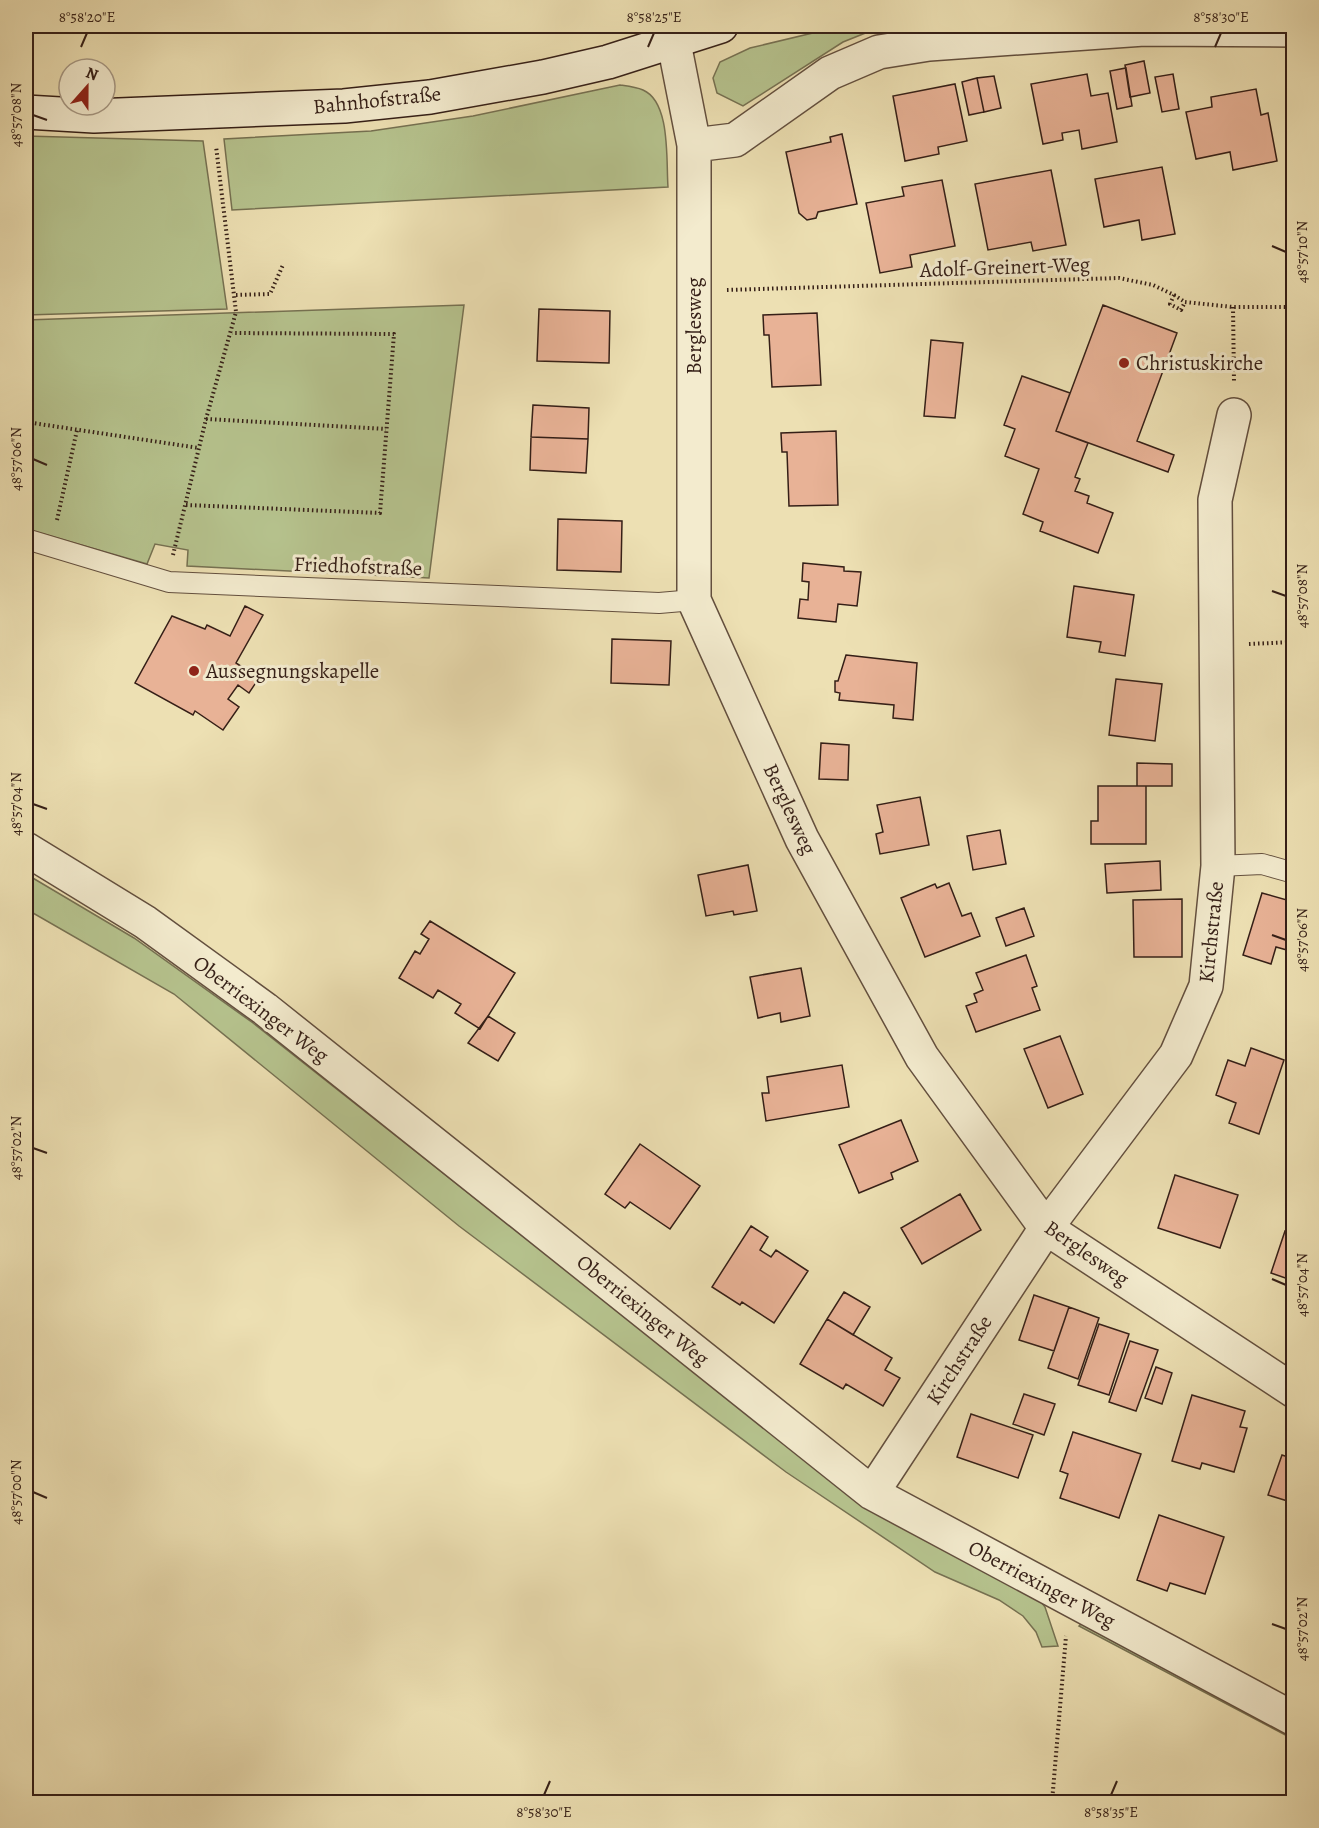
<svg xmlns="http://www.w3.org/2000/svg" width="1319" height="1828" font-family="Alegreya,serif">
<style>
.green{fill:#b6c38e;stroke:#767152;stroke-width:1.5}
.building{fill:#e8b296;stroke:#351f17;stroke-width:1.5}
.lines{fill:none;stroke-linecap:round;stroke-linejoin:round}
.lane-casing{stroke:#634f3e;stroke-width:22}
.street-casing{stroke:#634f3e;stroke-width:36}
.secondary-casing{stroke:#351f17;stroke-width:36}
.path{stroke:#351f17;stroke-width:4;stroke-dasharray:1.5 3;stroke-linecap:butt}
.lane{stroke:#f3ebce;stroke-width:20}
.street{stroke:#f3ebce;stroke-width:33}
.secondary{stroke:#f3ebce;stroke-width:33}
.ticks{fill:none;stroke:#351f17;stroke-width:2}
.poi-dot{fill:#8f2418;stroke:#f3ebce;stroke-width:2}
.labels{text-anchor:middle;stroke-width:6;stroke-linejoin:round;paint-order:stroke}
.street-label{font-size:21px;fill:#351f17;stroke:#f3ebce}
.poi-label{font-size:21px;fill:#351f17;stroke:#f3ebce;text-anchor:start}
.neatline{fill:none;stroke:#351f17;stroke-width:2}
.ticks-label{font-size:15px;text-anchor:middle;fill:#351f17}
</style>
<rect width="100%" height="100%" fill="#ede0b3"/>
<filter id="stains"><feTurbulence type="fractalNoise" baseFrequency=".00333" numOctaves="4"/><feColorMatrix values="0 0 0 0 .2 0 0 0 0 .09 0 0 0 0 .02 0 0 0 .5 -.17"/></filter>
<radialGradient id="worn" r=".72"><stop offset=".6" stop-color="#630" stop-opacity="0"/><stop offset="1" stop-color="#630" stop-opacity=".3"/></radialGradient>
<path class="green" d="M842,26H883L843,42L743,106L717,93L713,78L720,62L750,48Z
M620,85C627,86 636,87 643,90C671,102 666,161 668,187L232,210L224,139L371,131L473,116Z
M26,136L203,141L227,309L26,315Z
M464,305L429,578L187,566L188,550L155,544L147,564L26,529V320Z
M26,874L134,938L253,1023L836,1483L1036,1595L1045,1607L1058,1646L1042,1647L1036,1632L1023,1616L999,1600L935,1572L786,1472L459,1226L174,994L26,909Z
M1083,1622L1293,1729V1739L1079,1626Z"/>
<path class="building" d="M300,26H338L337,31L300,29Z
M1144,61L1150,93L1130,97L1125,65Z
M1126,68L1132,106L1117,109L1110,71Z
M1087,74L1091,96L1108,93L1117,142L1082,149L1079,130L1062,133L1063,140L1043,144L1031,84Z
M1173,74L1179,109L1162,112L1155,77Z
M994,76L1001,108L984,112L977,78Z
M977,78L984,112L969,115L962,82Z
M955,84L967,141L938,147L939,154L905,161L893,96Z
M1256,89L1261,115L1268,113L1277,161L1233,170L1230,152L1196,159L1186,112L1212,107L1211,97Z
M842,134L857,204L818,212L816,218L807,220L799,213L786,152L831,142L830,137Z
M1162,167L1175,234L1142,240L1139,220L1104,227L1095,179Z
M1051,170L1066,245L1033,251L1031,242L988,250L975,184Z
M942,180L955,246L910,255L912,267L880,273L866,203L904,196L902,187Z
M1103,305L1177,333L1137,441L1174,455L1168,472L1056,431Z
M539,309L610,311L609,363L537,361Z
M817,313L821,385L772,387L769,335H764L763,315Z
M931,340L963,343L955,418L924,416Z
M1022,376L1070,393L1056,431L1088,443L1075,477L1080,479L1075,491L1089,496L1087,503L1113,513L1098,553L1040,531L1043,522L1023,514L1039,469L1005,456L1015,429L1004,425Z
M533,405L589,408L588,439L531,437Z
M836,431L838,505L789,506L787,452H782L781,433Z
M531,437L588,439L586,473L530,470Z
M558,519L622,521L621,572L557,570Z
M803,563L844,567V571L861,572L857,606L838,604L836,622L798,618L800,599L808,600L809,582L802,581Z
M1074,586L1134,595L1125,656L1099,652L1101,642L1067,637Z
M245,606L263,615L236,663L259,678L249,693L238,685L228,699L239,707L223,730L195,711L193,715L135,683L172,616L205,629L207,625L230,636Z
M612,639L671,641L669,685L611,683Z
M846,655L917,663L913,720L893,718L894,705L839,700L840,693L835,692V681H838Z
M1116,679L1162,684L1155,741L1109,735Z
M821,743L849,745L848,780L819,779Z
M1137,763L1172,764V786H1137Z
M1098,786H1146V844H1091V821H1098Z
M920,797L929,845L880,854L876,834L883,832L877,805Z
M1000,830L1006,864L973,870L967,836Z
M1160,861L1161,890L1107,893L1105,864Z
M748,865L757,911L734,915L733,911L706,916L698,875Z
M949,883L962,916L971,913L980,936L925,957L901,898L935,884L937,888Z
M1262,893L1294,902V952L1276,947L1271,964L1243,955Z
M1182,899V957H1134L1133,900Z
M1024,908L1034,936L1006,946L996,918Z
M430,921L515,973L480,1029L455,1013L461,1004L438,990L433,998L399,978L415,951L420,954L429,939L421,934Z
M1026,955L1037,986L1032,988L1040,1010L976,1032L966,1006L977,1002L974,994L983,990L976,973Z
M801,968L810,1016L781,1022L780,1013L758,1018L750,977Z
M488,1016L515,1033L498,1061L468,1043Z
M1060,1036L1083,1094L1048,1108L1024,1049Z
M1251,1048L1284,1060L1259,1134L1229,1123L1236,1103L1216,1095L1228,1060L1245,1066Z
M842,1065L849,1107L766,1121L762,1093H769L767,1077Z
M901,1120L918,1161L891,1173L893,1179L859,1193L839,1145Z
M640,1144L700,1186L670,1229L630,1202L625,1208L605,1194Z
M1175,1175L1238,1195L1220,1248L1158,1228Z
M960,1194L981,1230L922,1264L901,1228Z
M751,1226L768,1237L760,1250L771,1257L776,1250L808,1271L774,1323L742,1302L740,1305L712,1287Z
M1285,1231L1294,1234V1281L1271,1273Z
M844,1292L870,1307L853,1335L827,1319Z
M1034,1295L1069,1307L1054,1351L1019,1340Z
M1069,1307L1099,1318L1078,1379L1048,1368Z
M827,1319L892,1358L885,1370L900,1378L883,1406L846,1384L843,1389L800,1364Z
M1099,1324L1129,1334L1109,1395L1078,1385Z
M1130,1341L1158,1350L1136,1411L1109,1402Z
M1156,1367L1172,1373L1162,1404L1145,1398Z
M1024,1394L1055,1404L1044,1435L1013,1424Z
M1192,1395L1245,1411L1240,1427L1247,1428L1234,1472L1202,1463L1200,1469L1172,1461Z
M971,1414L1033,1435L1018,1478L957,1457Z
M1073,1432L1141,1454L1119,1518L1060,1498L1068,1474L1060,1471Z
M1282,1455L1294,1459V1503L1268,1495Z
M1159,1515L1224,1537L1205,1594L1170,1583L1167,1591L1137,1580Z"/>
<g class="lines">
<g class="lane-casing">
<path id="lane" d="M26,539L169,582L659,603L694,600
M1218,866L1262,864L1294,873"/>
</g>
<g class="street-casing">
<path id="street" d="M674,43L694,145V600L802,839L922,1057L1046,1228L1294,1391
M694,145L735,140L830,73L879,52L929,44L1144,29L1294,30
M26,849L145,922L265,1009L872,1493L1294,1719
M872,1493L1046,1228L1176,1055L1206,986L1218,866L1215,500L1234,415"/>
</g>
<g class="secondary-casing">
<path id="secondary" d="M26,112L94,116L344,106L430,97L543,77L608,62L721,26"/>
</g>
<path class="path" d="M727,290L1119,278L1153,285L1174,295L1170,304L1181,310L1185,302L1233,307H1294
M236,295L270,294L283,265
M1174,295L1185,302
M1233,307L1234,382
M206,419L386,429
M26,422L199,448
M186,505L380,513L394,334L232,333
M57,520L77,430
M173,555L206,419L236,312L216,146
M1249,644L1294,642
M1052,1802L1066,1636"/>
<use href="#lane" class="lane"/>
<use href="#street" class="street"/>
<use href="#secondary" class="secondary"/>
</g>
<path class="ticks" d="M81,47L87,33M648,47L654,33M1215,47L1221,33M33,115L47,120M1272,246L1286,252M33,459L47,465M1272,591L1286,596M33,804L47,809M1272,935L1286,940M33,1148L47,1153M1272,1279L1286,1285M33,1492L47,1498M1272,1624L1286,1629M544,1795L550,1781M1111,1795L1117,1781"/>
<g class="poi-dot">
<circle cx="1124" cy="363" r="6"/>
<circle cx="194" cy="671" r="6"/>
</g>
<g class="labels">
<g class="street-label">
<text transform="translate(377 100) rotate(-6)" y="7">Bahnhofstraße</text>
<text transform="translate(1005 267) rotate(-2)" y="7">Adolf-Greinert-Weg</text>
<text transform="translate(694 326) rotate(-90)" y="7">Berglesweg</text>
<text transform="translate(358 566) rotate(2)" y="7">Friedhofstraße</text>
<text transform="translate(790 809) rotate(65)" y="7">Berglesweg</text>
<text transform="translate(1211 932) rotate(-84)" y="7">Kirchstraße</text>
<text transform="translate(261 1009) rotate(37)" y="7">Oberriexinger Weg</text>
<text transform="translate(1087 1253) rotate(35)" y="7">Berglesweg</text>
<text transform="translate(643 1310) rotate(39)" y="7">Oberriexinger Weg</text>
<text transform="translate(959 1360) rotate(-57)" y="7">Kirchstraße</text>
<text transform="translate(1042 1584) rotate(28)" y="7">Oberriexinger Weg</text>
</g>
<g class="poi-label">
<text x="1136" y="370">Christuskirche</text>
<text x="206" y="678">Aussegnungskapelle</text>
</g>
</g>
<rect width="1319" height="1828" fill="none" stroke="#ede0b3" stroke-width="66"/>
<g transform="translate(87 87) rotate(21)"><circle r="28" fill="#f3ebce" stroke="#a79985" stroke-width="1.5"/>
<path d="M0-4.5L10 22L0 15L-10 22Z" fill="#8f2418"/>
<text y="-9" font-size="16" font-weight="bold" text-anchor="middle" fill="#351f17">N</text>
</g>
<rect x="33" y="33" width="1253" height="1762" class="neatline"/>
<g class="ticks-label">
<text x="87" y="22">8°58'20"E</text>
<text x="654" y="22">8°58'25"E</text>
<text x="1221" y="22">8°58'30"E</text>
<text transform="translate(16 115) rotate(-90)" y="5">48°57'08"N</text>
<text transform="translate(1302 252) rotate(-90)" y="5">48°57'10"N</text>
<text transform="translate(16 459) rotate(-90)" y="5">48°57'06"N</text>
<text transform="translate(1302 596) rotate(-90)" y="5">48°57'08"N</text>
<text transform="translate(16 804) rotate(-90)" y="5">48°57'04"N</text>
<text transform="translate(1302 940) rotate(-90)" y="5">48°57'06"N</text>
<text transform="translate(16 1148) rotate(-90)" y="5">48°57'02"N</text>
<text transform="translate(1302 1285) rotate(-90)" y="5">48°57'04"N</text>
<text transform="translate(16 1492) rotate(-90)" y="5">48°57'00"N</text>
<text transform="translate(1302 1629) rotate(-90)" y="5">48°57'02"N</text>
<text x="544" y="1817">8°58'30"E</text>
<text x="1111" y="1817">8°58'35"E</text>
</g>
<rect width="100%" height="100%" filter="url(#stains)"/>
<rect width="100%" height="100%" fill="url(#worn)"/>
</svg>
